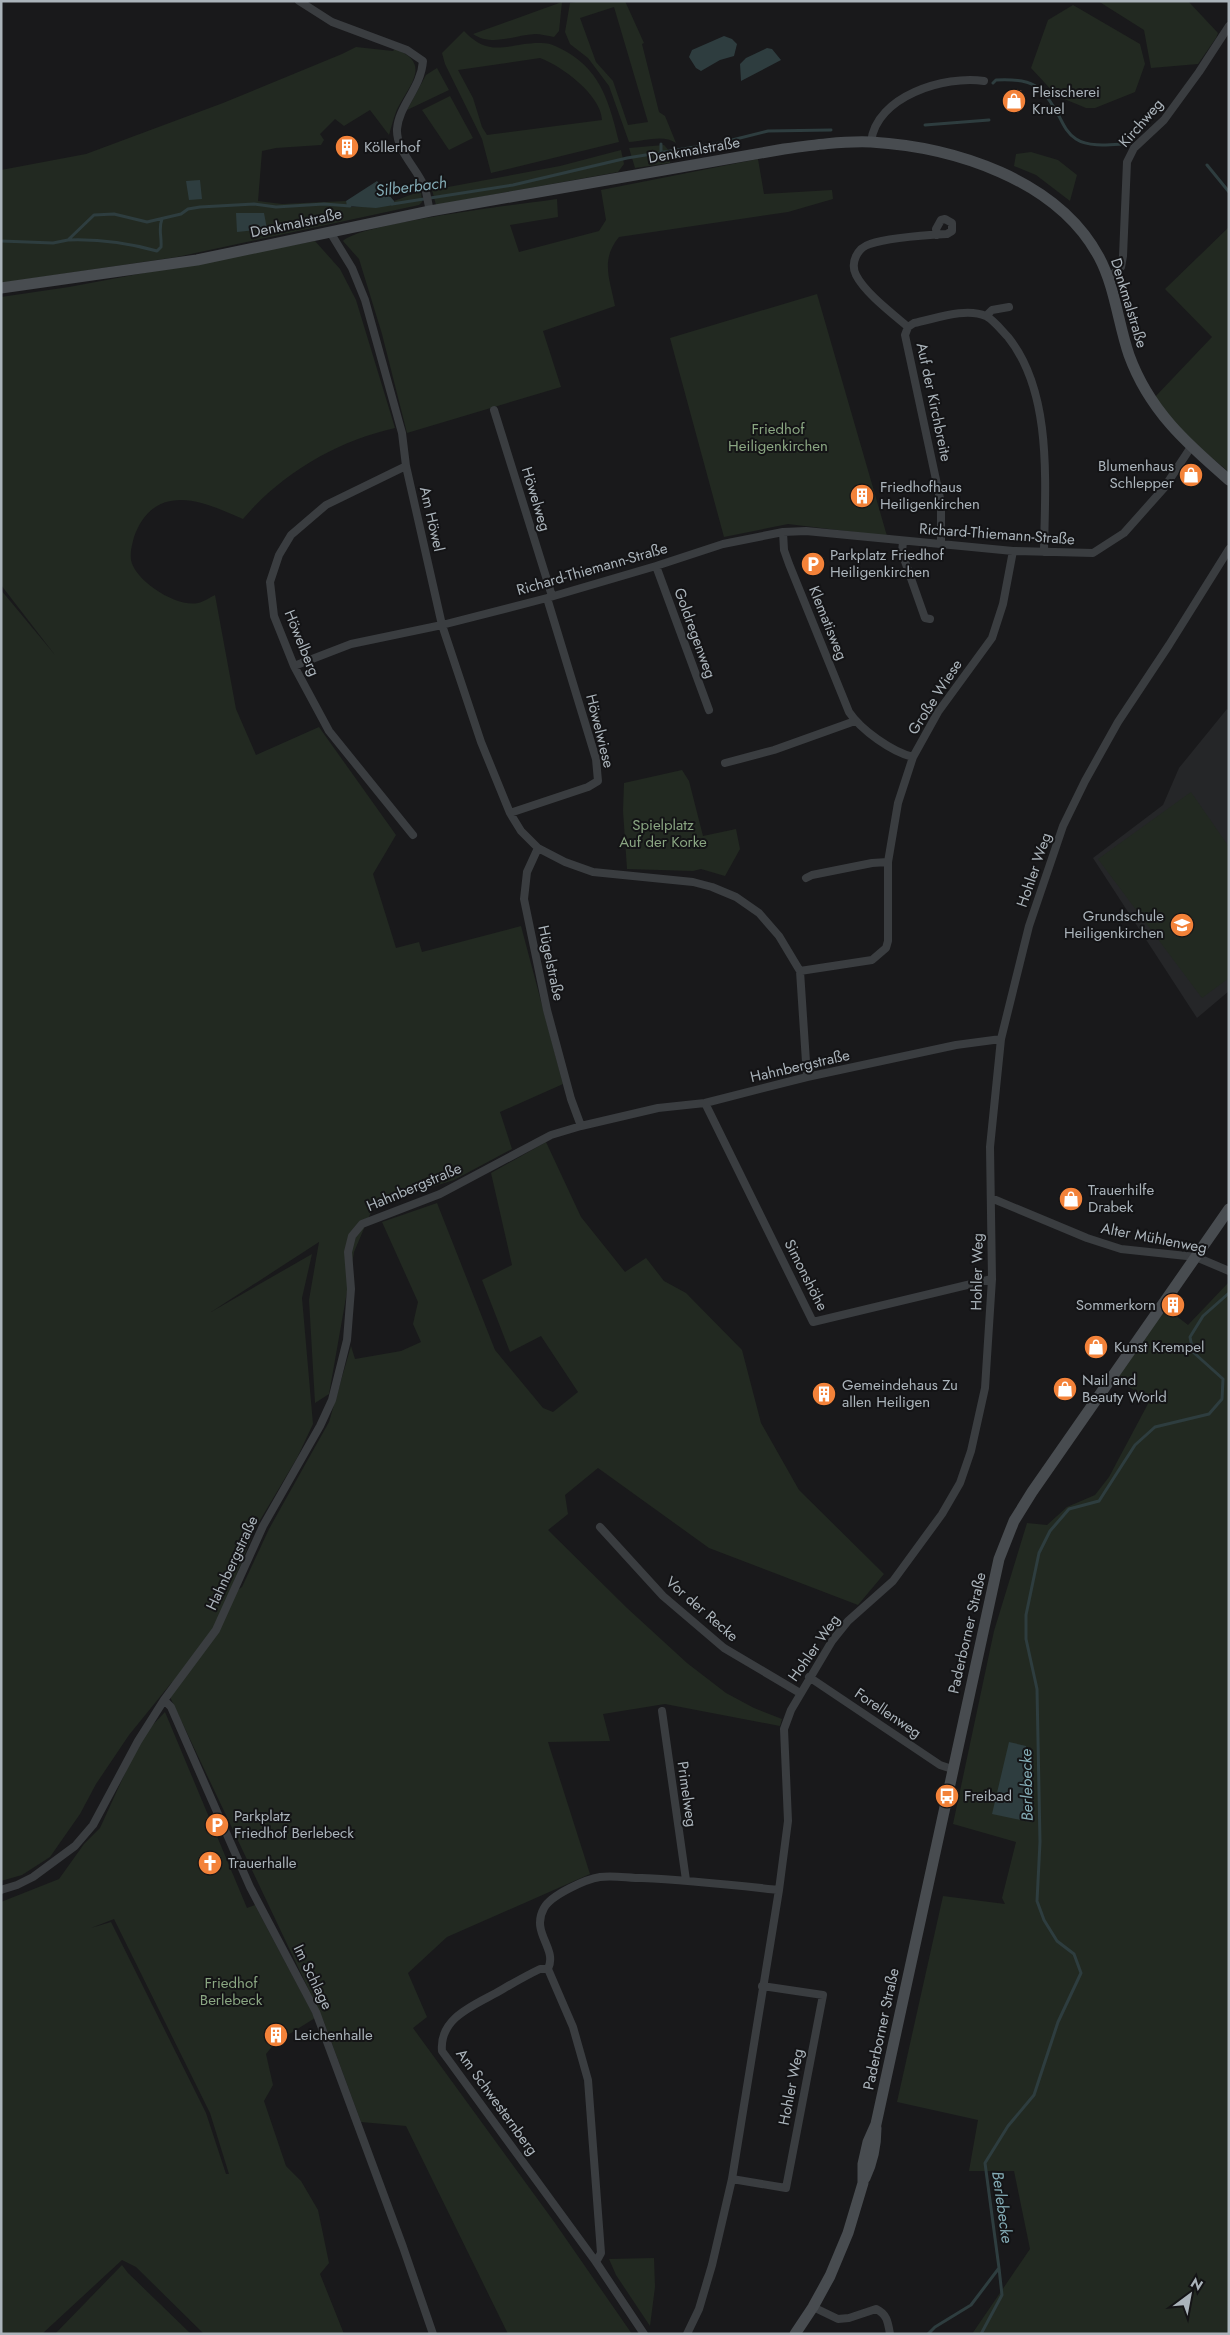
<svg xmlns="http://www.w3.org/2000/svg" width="1230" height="2335" font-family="Jost,sans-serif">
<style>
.built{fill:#252628}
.green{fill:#222921;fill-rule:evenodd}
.water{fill:#2e3d3f}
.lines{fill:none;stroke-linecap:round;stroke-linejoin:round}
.stream{stroke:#2e3d3f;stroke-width:3}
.minor{stroke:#3a3d40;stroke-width:8}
.secondary{stroke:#484c50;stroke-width:11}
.labels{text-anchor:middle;stroke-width:4;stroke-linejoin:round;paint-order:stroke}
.poi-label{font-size:15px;fill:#abb4bb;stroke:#141416;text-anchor:start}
.street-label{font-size:15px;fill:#abb4bb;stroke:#141416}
.park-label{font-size:15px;fill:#8aa682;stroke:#141416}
.water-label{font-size:16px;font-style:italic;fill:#83abb5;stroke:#141416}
</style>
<rect width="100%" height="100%" fill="#19191b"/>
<path class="built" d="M1227,709L1229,711V991L1197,1018L1093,858L1163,805L1179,768Z"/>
<path class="green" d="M581,1H625L644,43L642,44L659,112L665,116L676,143C664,134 644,141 629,142L609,86L588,58L570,44L565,32L570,3ZM614,7L648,122L628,125L613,81L596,62L580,18Z
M1098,1H1188L1218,33L1216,38L1198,64L1151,68L1144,30Z
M562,2L559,31L554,37C548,36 541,34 535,34C514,35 492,47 473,34Z
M1073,5L1140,44L1145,64L1135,92L1095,108H1086L1057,96L1031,68L1048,20Z
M464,31C491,60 509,42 542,43C551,43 560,48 567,52C602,72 610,106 619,142L491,173L482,139L445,64L442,53ZM540,58C562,66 601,95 602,120L487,135L482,127L473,98L458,70Z
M356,47L393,51L395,49C435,64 406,88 396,112C393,120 391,128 389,135L370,110L344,126L335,119L320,134L324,140L321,145L276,148L262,151L258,201L282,204L346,201L350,207L394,205V201L421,191L422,202L419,205L177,257L1,283V170L86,154L223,103L342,54Z
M437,68L449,90L407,110L426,75Z
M450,96L473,138L449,150L422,110Z
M664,145L671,153L670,163L635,168L629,148Z
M621,150L624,164L618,172L436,205L432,190L560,166Z
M1031,152L1058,160L1077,175L1070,201L1036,175L1014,166L1016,154Z
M758,159L764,194L832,190L833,199L788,212L619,237C600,260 610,279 615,306L543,331L561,387L407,433L382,334L359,259L343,241C361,223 522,204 557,199L558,217L510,225L519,252L599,231L606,220L601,190Z
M1229,227V472C1203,450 1172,427 1155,397L1212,337L1165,289Z
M315,241L340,269L356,300L395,428C337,441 282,473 243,519C224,511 202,500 181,500C156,500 142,515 134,537C132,545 130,551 131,560C135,581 177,608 198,603C204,602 210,597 215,595L236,709L256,755L319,727L396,835L373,874L396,948L419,942L422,952L521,926L563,1084L500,1112L512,1149L454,1180L374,1205L354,1252L329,1394L315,1403L309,1300L319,1242L211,1312L312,1254L302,1298L313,1424L297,1458L256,1527L228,1596L242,1587L269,1529L329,1422L351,1346L355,1359L401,1351L421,1342L413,1324L418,1302L382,1222L437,1203L495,1350L543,1408L553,1412L578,1392L541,1336L510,1352L482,1280L512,1265L491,1173L546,1142L581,1217L625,1272L646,1258L664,1281L686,1293L742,1350L761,1423L799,1490L884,1574L858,1605L709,1548L598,1468L565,1495L568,1514L548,1530L627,1608L687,1663L726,1693L754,1708L782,1719L780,1726L665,1704L603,1714L610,1741L548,1742L590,1874L447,1937L408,1973L427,2017L413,2028L555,2223L632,2334H508L406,2126L361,2122L324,2022L170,1697L172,1682L129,1735L96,1784L80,1814L50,1857L22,1875L1,1881V590L55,655L1,585V297L69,287Z
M817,294L887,536L788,524L724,537L670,338Z
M682,770L689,781L703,836L736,829L740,849L725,876L701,869L693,871L627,869L623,811L624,783Z
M1191,792L1229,847V978L1202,998L1098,859Z
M1229,1282V2334H972L1030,2249L1014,2171H969L978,2120L897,2102L943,1896L1005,1904L1002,1898L1016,1842L953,1824L994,1631L1027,1523L1047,1525L1067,1507L1095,1495L1109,1477L1150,1400L1116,1379L1166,1308L1188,1325Z
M165,1712L247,1908L255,1905L315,2018L275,2043L266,2054L273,2085L264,2101L286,2166L301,2181L318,2210L329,2263L320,2274L344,2334H204L136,2267L122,2260L42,2334H1V1902L59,1879L84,1844L100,1828L142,1736ZM114,1919L210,2113L229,2174H226L206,2113L111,1922L91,1928Z
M654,2258L655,2287L650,2326L616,2275L609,2259Z
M122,2265L128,2273L191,2334H55Z"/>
<path class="water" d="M724,36L732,39L737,44L734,56L720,60L701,71L696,68L689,57L692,50Z
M767,48L772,49L781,60L741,81L740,64L746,58Z
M200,180L202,199L189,200L186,181Z
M377,181L394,201V205L376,208L347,206L346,201Z
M236,213H264L267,229L237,232Z
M1009,1742L1026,1746L1030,1822L992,1814Z"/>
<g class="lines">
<path class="stream" d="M993,83L996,80C1033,78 1042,85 1060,118C1064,126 1068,134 1076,139C1088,147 1108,145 1122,144
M925,125L989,120
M661,144V153
M1207,165L1229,192
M392,204L513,185L627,158L720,143L768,131L831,130
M69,240C99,239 128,243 157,251L161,247C162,237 158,229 162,219
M1,241L53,243L68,240L94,215L114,214L147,222L181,214L188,209L200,207L254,204L276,207L324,204L350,206
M928,2334L935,2327L971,2305L999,2268L985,2163L1008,2126L1034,2095L1058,2022L1081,1973L1074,1954L1057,1941L1044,1920L1037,1901L1040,1842L1037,1689L1026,1639V1615L1039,1553L1050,1531L1069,1509L1099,1501L1135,1445L1155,1427L1209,1414L1222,1399L1223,1379L1193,1352L1190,1337L1203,1316L1229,1293
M981,2334L1002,2295L999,2268"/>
<path class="minor" d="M299,1L332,22L407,50L423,61C421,88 399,105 397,129C396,151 417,168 425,188C427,195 428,203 430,211
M871,142C876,96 945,75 984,81
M330,232L352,268L365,300L402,433L406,466L442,625L481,742L510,813L521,831L538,848L527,872L524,899L547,1010L571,1099L581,1126
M937,235L936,229L941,220L945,219L952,223V231L947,234C929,235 887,238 870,244C857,248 850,263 856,275C865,293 893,314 908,327L914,323C935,319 965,307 986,316C995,321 1001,330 1008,337C1053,393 1045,484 1044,552
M1108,278L1121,267L1123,256L1127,162L1134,148L1164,120L1199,72L1229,26
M986,316L992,310L1009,307
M908,327L905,335L941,503V544
M494,410L552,596
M406,466L326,505L291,535L279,555L270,582L274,616L294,666L329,731L413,835
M783,532L784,550L789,564L849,712C861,730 892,752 913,757
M903,541L902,553L925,618L930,619
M656,566L709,710
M294,666L351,644L442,625L547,598L656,566L723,544L783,532L806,531L1013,551L1093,553L1124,533L1164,488L1191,447
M725,763L774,750L855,721
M510,813L588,787L598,781L596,759L547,598
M538,848L565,862L593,872L693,882L712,887L736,897L759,913L779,936L800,971L807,1077
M806,878L812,875L872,863L888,862
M800,971L872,960L886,948L888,941V862L898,803L913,757L938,712L992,638L1003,604L1013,551
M705,1103L813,1322L992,1279
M991,1198L1087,1238L1121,1249L1196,1257L1229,1271
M600,1527L663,1596L724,1648L800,1693
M809,1677L940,1765L952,1769
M164,1700L171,1707L250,1887L316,2012L403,2247L433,2334
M662,1711L686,1880
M1,1890L17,1885L33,1877L75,1846L93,1825L138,1741L164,1700L216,1630L263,1526L320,1426L332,1400L347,1340L351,1289L348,1252L352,1236L362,1224L440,1194L551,1135L581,1126L658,1108L705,1103L807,1077L956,1045L1001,1039
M548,1969H540C525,1976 510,1985 496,1993C472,2006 439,2019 442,2051L596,2262L644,2334
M732,2179L786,2188L823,1995L762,1986
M596,2262L601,2253L588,2080L573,2027L548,1969C558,1948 530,1933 544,1908C551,1895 586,1879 600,1877C613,1875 628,1878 642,1878C688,1880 733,1885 779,1890
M813,2307L838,2319L849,2318L876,2309C887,2314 888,2322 890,2334
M687,2334L699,2309L712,2265L732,2179L779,1890L788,1821L784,1729L791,1710L832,1641L848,1621L893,1581L942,1514L960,1483L971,1451L985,1388L992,1279L990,1147L1001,1039L1029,926L1063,826L1085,781L1118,722L1169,645L1229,549"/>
<path class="secondary" d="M1,288L197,260L430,211L784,149C813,145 842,141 871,142C954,147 1057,179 1099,257C1115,287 1118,323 1129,355C1149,410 1186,443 1229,480
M865,2178C873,2161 876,2146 876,2128
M795,2334L813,2307L830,2276L848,2233L863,2183V2164L868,2142L876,2124L999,1559L1014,1521L1032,1492L1229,1209"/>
</g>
<defs>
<g id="shop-disc" transform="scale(1.25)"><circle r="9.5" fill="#f38239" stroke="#141416"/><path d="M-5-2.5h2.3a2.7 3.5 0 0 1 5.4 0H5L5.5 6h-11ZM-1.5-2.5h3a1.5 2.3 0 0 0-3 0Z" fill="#fff"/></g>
<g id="building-disc" transform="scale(1.25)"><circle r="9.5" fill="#f38239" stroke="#141416"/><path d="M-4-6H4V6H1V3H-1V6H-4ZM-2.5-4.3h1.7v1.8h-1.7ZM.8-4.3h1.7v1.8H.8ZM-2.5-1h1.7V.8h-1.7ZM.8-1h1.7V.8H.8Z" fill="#fff"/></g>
<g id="parking-disc" transform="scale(1.25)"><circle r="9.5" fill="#f38239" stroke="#141416"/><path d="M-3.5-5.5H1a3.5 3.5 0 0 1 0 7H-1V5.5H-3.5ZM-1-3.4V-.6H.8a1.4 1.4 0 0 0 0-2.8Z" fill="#fff"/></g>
<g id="school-disc" transform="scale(1.25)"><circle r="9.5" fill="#f38239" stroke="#141416"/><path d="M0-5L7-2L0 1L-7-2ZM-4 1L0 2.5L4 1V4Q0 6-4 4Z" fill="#fff"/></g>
<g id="bus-disc" transform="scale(1.25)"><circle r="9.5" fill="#f38239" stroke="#141416"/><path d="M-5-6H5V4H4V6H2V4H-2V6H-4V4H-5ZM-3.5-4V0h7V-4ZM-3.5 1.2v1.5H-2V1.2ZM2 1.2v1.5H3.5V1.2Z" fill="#fff"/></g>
<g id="church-disc" transform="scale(1.25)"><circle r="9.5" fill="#f38239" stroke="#141416"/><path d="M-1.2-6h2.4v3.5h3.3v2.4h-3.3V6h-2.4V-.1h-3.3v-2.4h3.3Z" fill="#fff"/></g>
</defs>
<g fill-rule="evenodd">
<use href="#shop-disc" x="1014" y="101"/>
<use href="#building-disc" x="347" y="147"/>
<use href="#shop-disc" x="1191" y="475"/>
<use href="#building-disc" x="862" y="496"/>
<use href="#parking-disc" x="813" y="564"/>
<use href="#school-disc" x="1182" y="925"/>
<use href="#shop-disc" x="1071" y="1199"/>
<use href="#building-disc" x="1173" y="1305"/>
<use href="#shop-disc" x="1096" y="1347"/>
<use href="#shop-disc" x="1065" y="1389"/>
<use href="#building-disc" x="824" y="1394"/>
<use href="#bus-disc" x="947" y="1796"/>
<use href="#parking-disc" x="217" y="1825"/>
<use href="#church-disc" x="210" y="1863"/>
<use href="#building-disc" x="276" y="2035"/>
</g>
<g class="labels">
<g class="poi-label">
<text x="1032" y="97">Fleischerei<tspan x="1032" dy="17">Kruel</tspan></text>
<text x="364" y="152">Köllerhof</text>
<text x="1174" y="471" text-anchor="end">Blumenhaus<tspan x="1174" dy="17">Schlepper</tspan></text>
<text x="880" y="492">Friedhofhaus<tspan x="880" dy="17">Heiligenkirchen</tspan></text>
<text x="830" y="560">Parkplatz Friedhof<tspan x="830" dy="17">Heiligenkirchen</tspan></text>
<text x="1164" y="921" text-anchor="end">Grundschule<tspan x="1164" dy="17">Heiligenkirchen</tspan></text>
<text x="1088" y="1195">Trauerhilfe<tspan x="1088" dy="17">Drabek</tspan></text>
<text x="1156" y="1310" text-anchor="end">Sommerkorn</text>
<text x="1114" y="1352">Kunst Krempel</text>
<text x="1082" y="1385">Nail and<tspan x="1082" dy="17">Beauty World</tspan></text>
<text x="842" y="1390">Gemeindehaus Zu<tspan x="842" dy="17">allen Heiligen</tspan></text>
<text x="964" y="1801">Freibad</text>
<text x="234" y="1821">Parkplatz<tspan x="234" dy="17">Friedhof Berlebeck</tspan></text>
<text x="228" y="1868">Trauerhalle</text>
<text x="294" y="2040">Leichenhalle</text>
</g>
<g class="street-label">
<text transform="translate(1141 123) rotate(-49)" y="5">Kirchweg</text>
<text transform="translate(694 150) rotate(-10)" y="5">Denkmalstraße</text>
<text transform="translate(296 223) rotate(-12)" y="5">Denkmalstraße</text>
<text transform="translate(1129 303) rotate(73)" y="5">Denkmalstraße</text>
<text transform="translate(934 402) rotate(78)" y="5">Auf der Kirchbreite</text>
<text transform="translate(536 499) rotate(73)" y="5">Höwelweg</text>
<text transform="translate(432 519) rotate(77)" y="5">Am Höwel</text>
<text transform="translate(997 534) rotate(4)" y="5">Richard-Thiemann-Straße</text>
<text transform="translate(592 569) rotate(-16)" y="5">Richard-Thiemann-Straße</text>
<text transform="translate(828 623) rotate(68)" y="5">Klematisweg</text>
<text transform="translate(695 633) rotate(70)" y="5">Goldregenweg</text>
<text transform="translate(302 643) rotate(68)" y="5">Höwelberg</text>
<text transform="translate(935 697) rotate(-57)" y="5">Große Wiese</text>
<text transform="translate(600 731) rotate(76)" y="5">Höwelwiese</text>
<text transform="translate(1034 870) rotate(-71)" y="5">Hohler Weg</text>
<text transform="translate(551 963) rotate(78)" y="5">Hügelstraße</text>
<text transform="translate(800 1066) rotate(-13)" y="5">Hahnbergstraße</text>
<text transform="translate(414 1187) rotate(-23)" y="5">Hahnbergstraße</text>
<text transform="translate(1154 1238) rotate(11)" y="5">Alter Mühlenweg</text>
<text transform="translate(977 1272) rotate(-89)" y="5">Hohler Weg</text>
<text transform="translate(806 1275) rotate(63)" y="5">Simonshöhe</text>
<text transform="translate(232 1563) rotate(-65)" y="5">Hahnbergstraße</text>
<text transform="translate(702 1609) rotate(41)" y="5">Vor der Recke</text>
<text transform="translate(967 1633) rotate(-77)" y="5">Paderborner Straße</text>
<text transform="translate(814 1648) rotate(-55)" y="5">Hohler Weg</text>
<text transform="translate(888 1713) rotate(34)" y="5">Forellenweg</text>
<text transform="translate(687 1794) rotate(82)" y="5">Primelweg</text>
<text transform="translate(313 1977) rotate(64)" y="5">Im Schlage</text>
<text transform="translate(881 2029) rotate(-78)" y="5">Paderborner Straße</text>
<text transform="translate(791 2087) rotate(-79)" y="5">Hohler Weg</text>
<text transform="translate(497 2102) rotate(54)" y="5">Am Schwesternberg</text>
</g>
<g class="park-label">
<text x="778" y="434">Friedhof<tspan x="778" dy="17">Heiligenkirchen</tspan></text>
<text x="663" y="830">Spielplatz<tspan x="663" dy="17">Auf der Korke</tspan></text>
<text x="231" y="1988">Friedhof<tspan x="231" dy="17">Berlebeck</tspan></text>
</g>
<g class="water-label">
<text transform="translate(411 186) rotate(-7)" y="6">Silberbach</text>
<text transform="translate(1026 1785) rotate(-91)" y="6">Berlebecke</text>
<text transform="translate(1003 2207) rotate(82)" y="6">Berlebecke</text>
</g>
</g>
<rect width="1230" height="2335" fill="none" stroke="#abb4bb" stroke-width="5"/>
<g transform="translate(1190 2295) rotate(32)" stroke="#141416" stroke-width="4" paint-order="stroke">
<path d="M0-4L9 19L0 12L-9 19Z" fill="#abb4bb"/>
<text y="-8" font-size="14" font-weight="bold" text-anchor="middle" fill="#abb4bb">N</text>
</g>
</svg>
